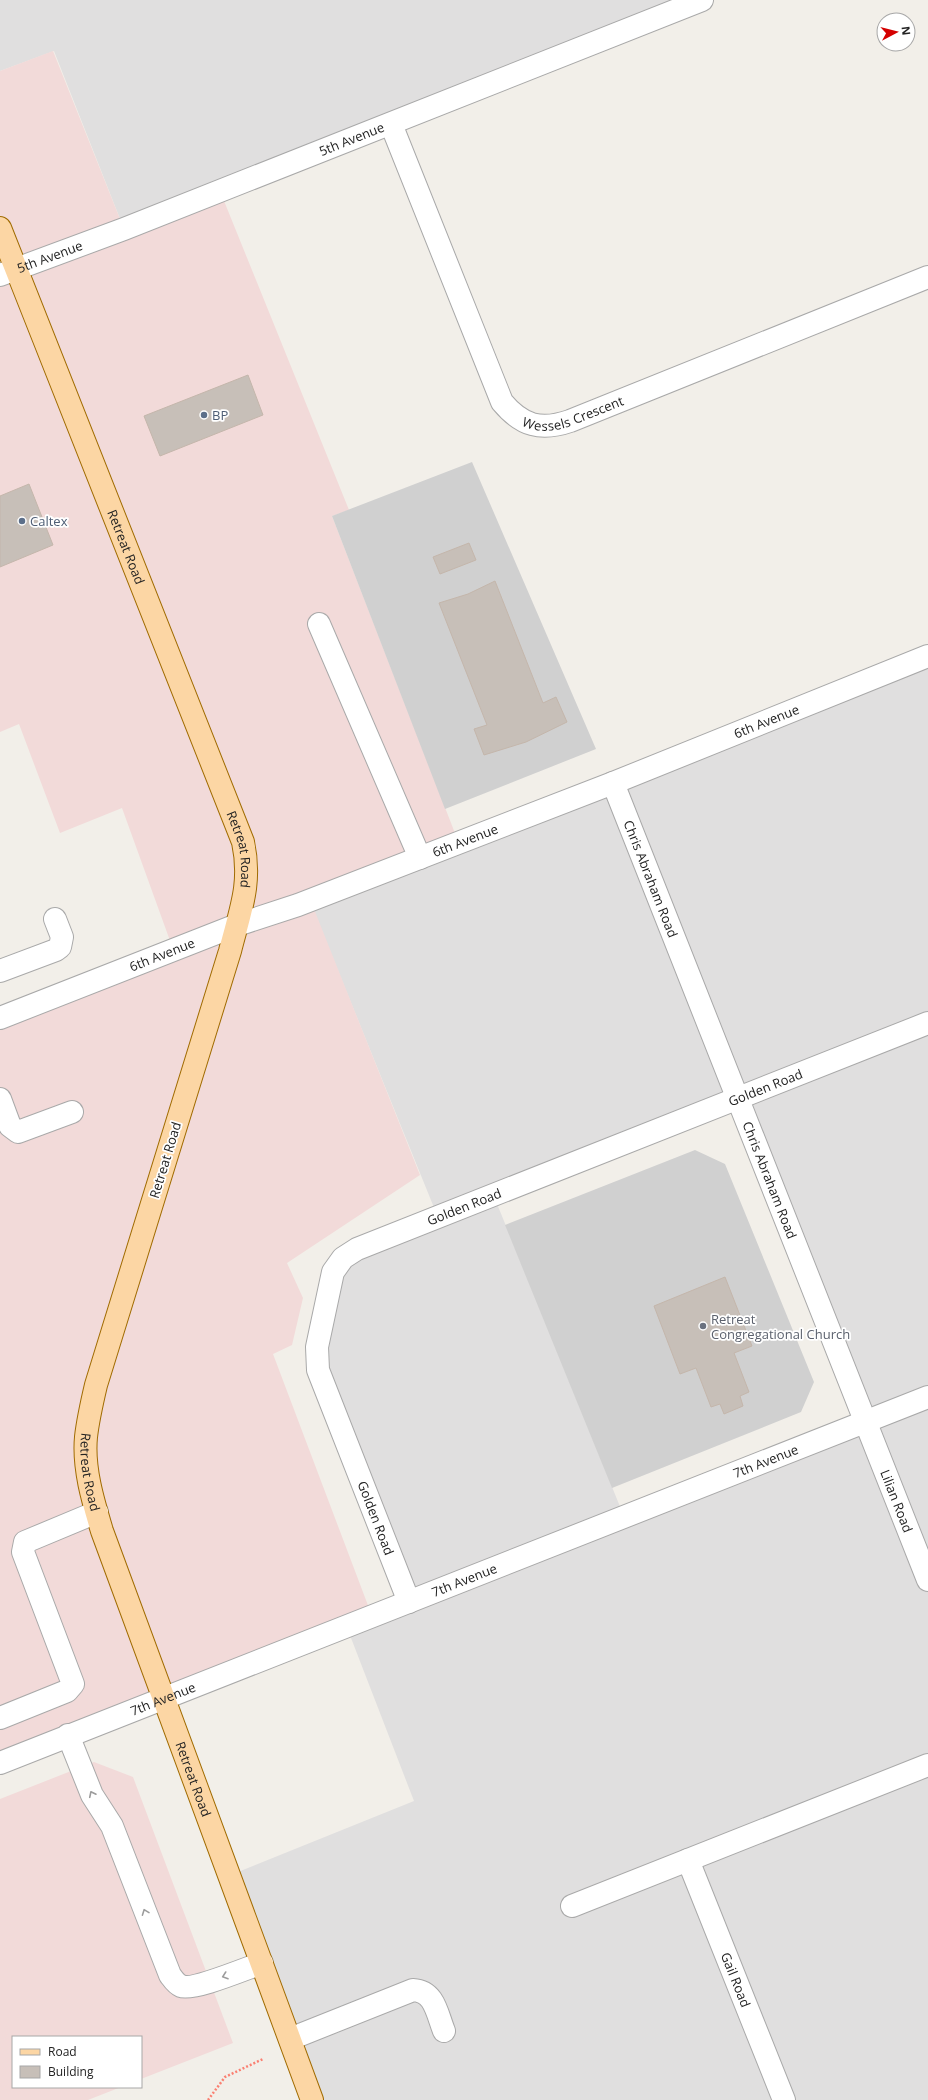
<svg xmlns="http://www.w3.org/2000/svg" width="928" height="2100" font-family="'Open Sans',sans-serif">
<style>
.residential{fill:#e0dfdf;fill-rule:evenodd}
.commercial{fill:#f2dad9}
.religious{fill:#d0d0d0}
.building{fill:#c7bfb8;stroke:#c4b6ab}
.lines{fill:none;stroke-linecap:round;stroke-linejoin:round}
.minor-casing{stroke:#a9a9a9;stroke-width:24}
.major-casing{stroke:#a06b00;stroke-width:24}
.path{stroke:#fa8072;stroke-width:2.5;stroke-dasharray:2 2;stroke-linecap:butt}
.minor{stroke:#fff;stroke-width:22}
.major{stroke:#fcd6a4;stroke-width:22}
.oneway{stroke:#9c9c9c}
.service-dot{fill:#5c6f8a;stroke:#fff;stroke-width:1.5}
.worship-dot{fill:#6b7280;stroke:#fff;stroke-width:1.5}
.labels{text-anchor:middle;stroke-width:3.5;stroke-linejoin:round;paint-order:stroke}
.street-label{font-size:13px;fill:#222;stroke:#fff}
.service-label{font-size:13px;fill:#4e5e75;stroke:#fff;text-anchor:start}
.worship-label{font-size:13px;fill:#5b616d;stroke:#fff;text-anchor:start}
</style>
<rect width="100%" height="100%" fill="#f2efe9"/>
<path class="residential" d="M0,0H702L124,229L54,51L0,71Z
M928,655V2100H310L228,1876L414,1801L346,1625L407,1601L318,1381L331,1270L437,1215L309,899ZM733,1098L863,1422L623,1514L493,1194Z"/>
<path class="commercial" d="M53,51L124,229L220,191L349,510L332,516L458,841L310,899L420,1175L287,1263L303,1298L292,1345L273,1354L372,1616L0,1762V1018L173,949L122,808L60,833L19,724L0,732V71Z
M94,1762L133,1777L233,2043L141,2079V2037H13V2087H121L88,2100H0V1799Z"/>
<path class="religious" d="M472,462L596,749L445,809L332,516Z
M695,1150L725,1164L814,1382L801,1412L612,1488L505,1225Z"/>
<path class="building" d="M248,375L263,415L160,456L144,416Z
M29,484L53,545L0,567V496Z
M469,543L476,560L440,574L433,557Z
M495,581L543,703L556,697L567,722L526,742L484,755L474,729L487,725L439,603L468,594Z
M725,1277L752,1346L734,1353L749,1392L740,1396L743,1406L724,1414L720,1404L711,1407L696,1368L680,1374L654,1306Z"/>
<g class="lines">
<g class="minor-casing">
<g id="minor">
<path id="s1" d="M391,124L502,402C522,426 541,431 570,421L928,277"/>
<path id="s2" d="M0,275L124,229L702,0"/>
<path d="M319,624L420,858"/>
<path id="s3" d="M613,783L928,1580"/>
<path d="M0,971L56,950L60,947L62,937L55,919"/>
<path id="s4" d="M0,1018L237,925L298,905L613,783L928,656"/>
<path d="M0,1099L10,1126L18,1132L72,1112"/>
<path id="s5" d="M409,1602L318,1370L317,1347L333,1272L343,1258L357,1249L928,1023"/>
<path d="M0,1718L67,1691L73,1684L23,1552L25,1542L97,1512"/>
<path d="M68,1735L92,1795L112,1826L170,1975C173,1979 176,1984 181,1986C193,1991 247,1968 262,1963"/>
<path id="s6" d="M0,1763L928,1397"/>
<path id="s7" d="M688,1860L784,2100"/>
<path d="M572,1906L928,1765"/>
<path d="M290,2039L413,1990C435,1991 437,2014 444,2031"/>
</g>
</g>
<g class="major-casing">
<g id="major">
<path id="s8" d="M0,228L243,842C252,884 240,911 230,951L96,1385C92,1402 88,1419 86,1437C83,1468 93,1501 102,1531L312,2100"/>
</g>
</g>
<path class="path" d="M208,2100L225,2077L263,2059"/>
<use href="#minor" class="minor"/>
<use href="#major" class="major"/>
</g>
<defs><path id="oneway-chevron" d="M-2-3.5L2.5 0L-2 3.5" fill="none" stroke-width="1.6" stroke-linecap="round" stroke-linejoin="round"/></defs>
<g class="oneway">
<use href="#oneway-chevron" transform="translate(92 1794) rotate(-116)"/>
<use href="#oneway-chevron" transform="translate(145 1912) rotate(-111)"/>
<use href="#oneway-chevron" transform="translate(225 1976) rotate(161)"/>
</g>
<g class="service-dot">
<circle cx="204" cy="415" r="4"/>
<circle cx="22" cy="521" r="4"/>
</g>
<circle class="worship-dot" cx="703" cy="1326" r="4"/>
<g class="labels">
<g class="street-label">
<text dy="5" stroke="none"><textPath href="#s2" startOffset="377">5th Avenue</textPath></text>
<text dy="5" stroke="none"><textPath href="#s2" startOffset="53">5th Avenue</textPath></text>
<text dy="5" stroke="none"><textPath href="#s1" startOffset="380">Wessels Crescent</textPath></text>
<text dy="5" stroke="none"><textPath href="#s8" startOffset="343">Retreat Road</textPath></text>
<text dy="5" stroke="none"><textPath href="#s4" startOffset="822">6th Avenue</textPath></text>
<text dy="5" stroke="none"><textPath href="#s4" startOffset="498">6th Avenue</textPath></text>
<text dy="5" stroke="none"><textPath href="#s8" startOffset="667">Retreat Road</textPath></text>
<text dy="5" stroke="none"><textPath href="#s3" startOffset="103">Chris Abraham Road</textPath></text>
<text dy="5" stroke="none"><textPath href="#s4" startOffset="174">6th Avenue</textPath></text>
<text dy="5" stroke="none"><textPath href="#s5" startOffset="822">Golden Road</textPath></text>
<text transform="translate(165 1160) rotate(-73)" y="5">Retreat Road</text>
<text dy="5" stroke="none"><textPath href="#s3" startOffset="427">Chris Abraham Road</textPath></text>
<text dy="5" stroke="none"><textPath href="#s5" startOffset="498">Golden Road</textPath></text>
<text dy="5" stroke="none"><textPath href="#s6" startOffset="823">7th Avenue</textPath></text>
<text dy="5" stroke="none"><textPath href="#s8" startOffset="1314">Retreat Road</textPath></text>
<text dy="5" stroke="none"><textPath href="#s3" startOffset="772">Lilian Road</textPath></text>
<text transform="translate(376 1518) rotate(69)" y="5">Golden Road</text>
<text dy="5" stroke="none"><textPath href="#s6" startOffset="499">7th Avenue</textPath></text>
<text dy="5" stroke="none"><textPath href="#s6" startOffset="175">7th Avenue</textPath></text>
<text dy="5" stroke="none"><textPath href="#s8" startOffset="1639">Retreat Road</textPath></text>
<text dy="5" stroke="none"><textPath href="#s7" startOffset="129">Gail Road</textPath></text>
</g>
<g class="service-label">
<text x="212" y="420">BP</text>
<text x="30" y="526">Caltex</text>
</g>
<g class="worship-label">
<text x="711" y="1324">Retreat<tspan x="711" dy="15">Congregational Church</tspan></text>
</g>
</g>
<rect x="12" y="2036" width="130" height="52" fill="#ffffff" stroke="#a7a7a7"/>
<rect x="20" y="2049" width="20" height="6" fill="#fcd6a4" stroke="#a7a7a7"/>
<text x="48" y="2056" font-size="12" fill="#222222">Road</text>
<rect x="20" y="2066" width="20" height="12" fill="#c7bfb8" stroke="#a7a7a7"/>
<text x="48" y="2076" font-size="12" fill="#222222">Building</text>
<g transform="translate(896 32) rotate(83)"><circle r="19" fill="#ffffff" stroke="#a7a7a7"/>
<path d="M0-3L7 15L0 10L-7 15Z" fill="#d40000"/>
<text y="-6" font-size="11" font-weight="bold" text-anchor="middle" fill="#222222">N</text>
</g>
</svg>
